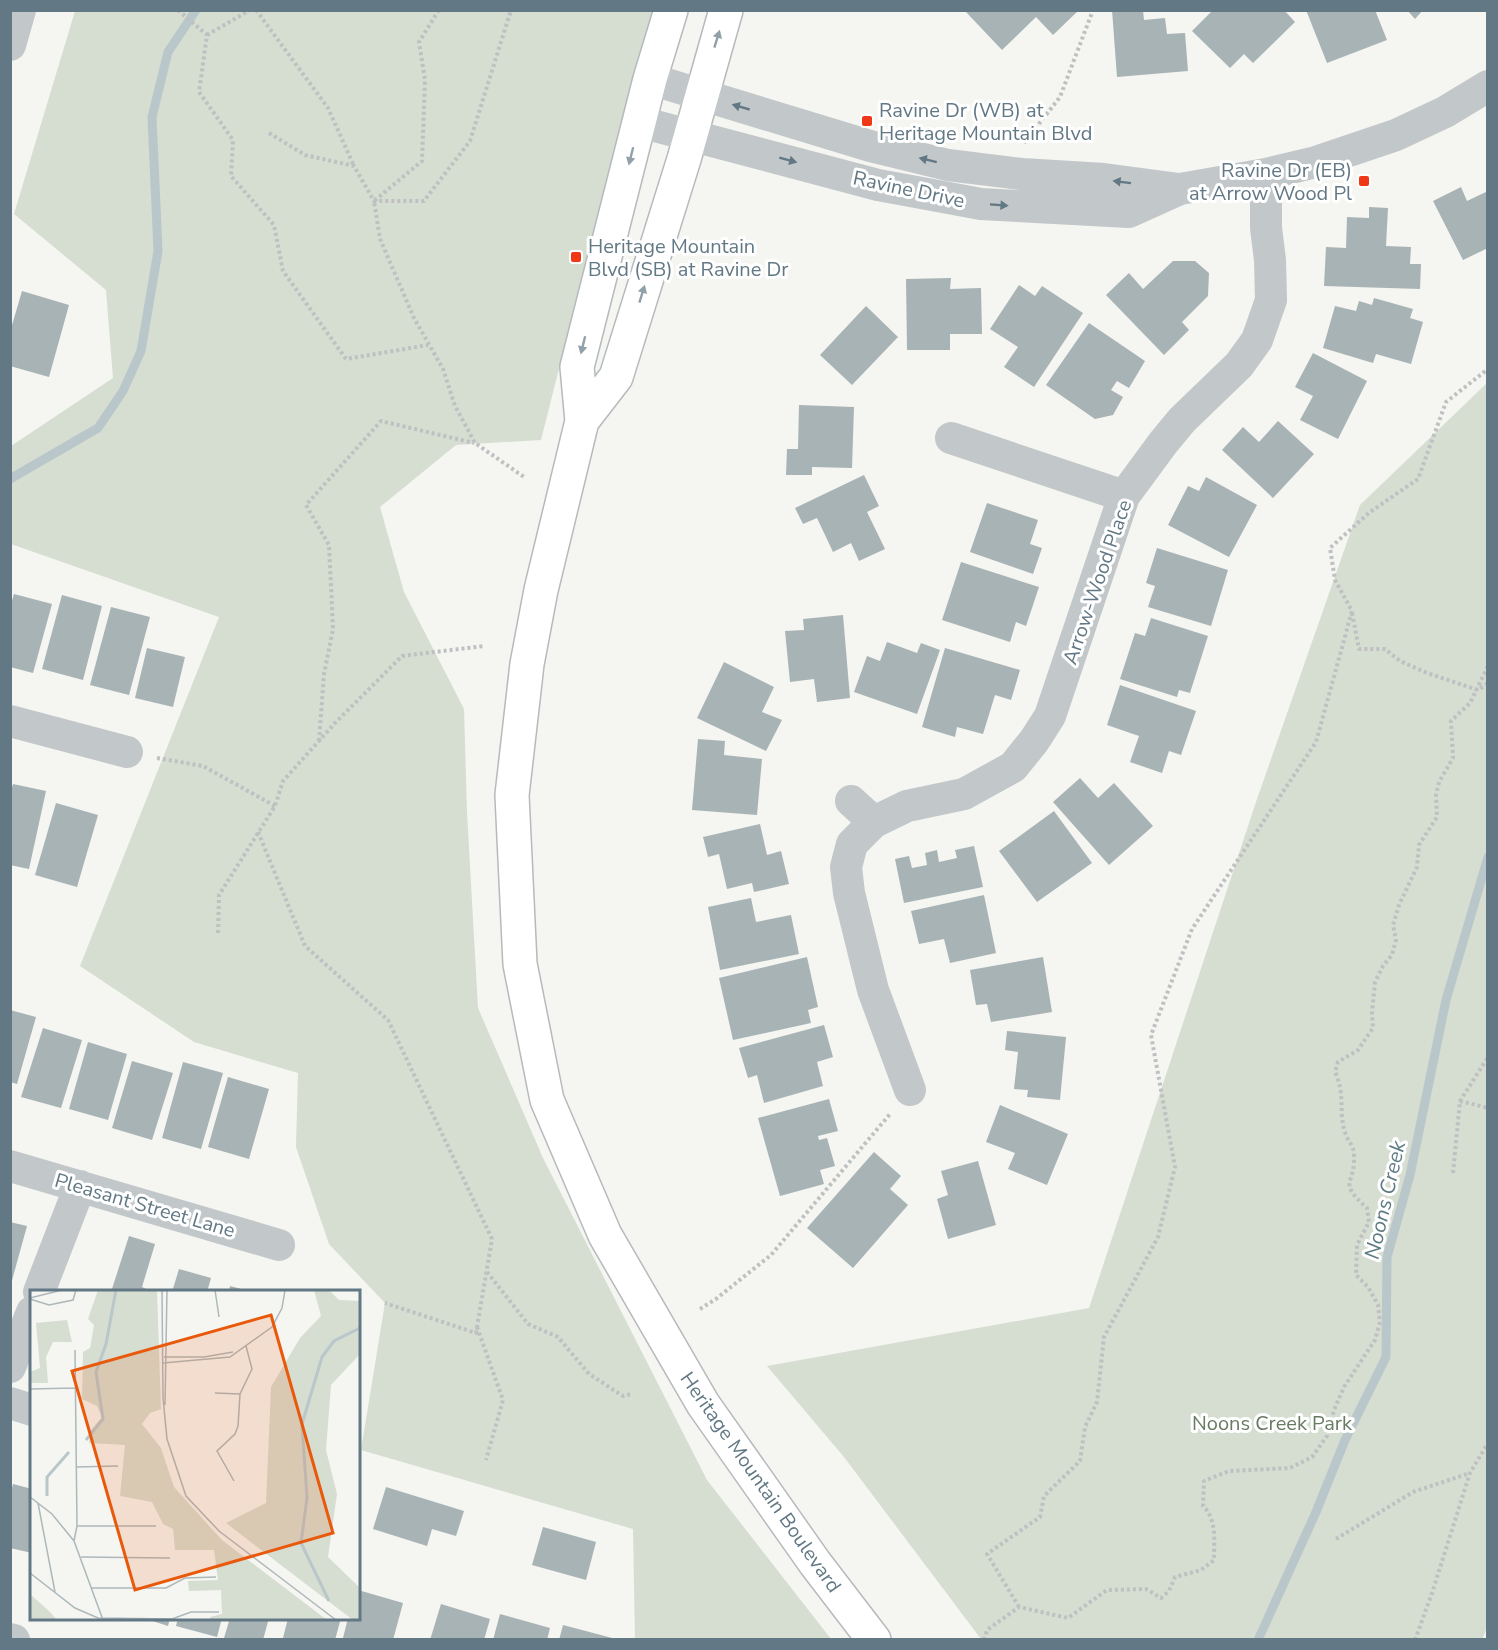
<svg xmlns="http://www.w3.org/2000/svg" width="1498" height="1650" font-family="'Nunito Sans',sans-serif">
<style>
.green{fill:#d6ddd1}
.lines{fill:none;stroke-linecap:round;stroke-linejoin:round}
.stream{stroke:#b9c7cb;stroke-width:9}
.building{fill:#a8b3b6}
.major-casing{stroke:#b5babd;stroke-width:36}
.path{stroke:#bec0c2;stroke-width:4;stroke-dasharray:3 3;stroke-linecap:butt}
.minor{stroke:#c2c7c9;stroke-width:32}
.major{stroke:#fff;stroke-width:33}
.oneway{fill:#91a0a9}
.oneway2{fill:#627884}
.poi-dot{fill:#f03716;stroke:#fff;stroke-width:2}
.labels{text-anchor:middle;stroke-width:6;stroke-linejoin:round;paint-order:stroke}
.poi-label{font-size:20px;fill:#627884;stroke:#fff;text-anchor:start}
.street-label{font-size:20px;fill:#627884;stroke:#fff}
.park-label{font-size:20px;fill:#687b61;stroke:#fff}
.water-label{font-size:21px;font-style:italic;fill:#5d7b82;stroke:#fff}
.inset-river{fill:none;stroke:#b9c7cb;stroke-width:3}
.inset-road{fill:none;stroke:#adb8bb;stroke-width:1.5}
.view{fill:#e8590c;fill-opacity:0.15;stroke:#e8590c;stroke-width:3}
.inset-edge{fill:none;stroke:#627884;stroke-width:3}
</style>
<rect width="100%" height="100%" fill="#f5f5f1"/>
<path class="green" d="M75,11H657L575,305L541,440L456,445L380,507L404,592L464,709L467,813L478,1008L543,1158L707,1480L831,1639H635L633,1529L361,1450L385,1303L329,1244L296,1147L298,1073L194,1042L80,966L219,617L11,544V446L113,378L106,290L14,214Z
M1487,383V1627L1482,1640L981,1639L844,1457L767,1366L1089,1308L1256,802L1360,505Z"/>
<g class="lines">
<path class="stream" d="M10,479L98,428L123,391L141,351L158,251L152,117L168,52L196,10
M1258,1640L1316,1512L1345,1440L1386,1357L1387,1257L1410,1175L1446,1000L1488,857"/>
</g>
<path class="building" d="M967,10H1079L1053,35L1036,17L1002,50L966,12Z
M1112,10H1143L1144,20L1165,18L1167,34L1185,33L1188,71L1117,77Z
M1213,10H1284L1295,22L1253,63L1244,54L1230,68L1192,31Z
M1306,10H1375L1387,40L1327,63Z
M1407,10H1423L1415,19Z
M1461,187L1467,201L1488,191V248L1463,260L1433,201Z
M1369,207L1388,208L1386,246L1411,247L1410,264H1421L1420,289L1324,286L1326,247L1346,248L1347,217L1369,218Z
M1173,261H1195L1209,273L1208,296L1182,322L1189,330L1164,355L1106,295L1129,273L1143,289Z
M951,278L950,289L981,288L982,334H950V350H907L906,279Z
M1019,285L1035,296L1042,286L1083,313L1034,387L1004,367L1018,347L990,329Z
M22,291L69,305L49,377L10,366V332Z
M1374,298L1413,309L1410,318L1423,322L1411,364L1376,354L1373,363L1323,348L1335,306L1356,311L1359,301L1372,305Z
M866,306L898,337L852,385L820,355Z
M1089,323L1145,361L1129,388L1117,381L1111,390L1123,397L1113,415L1095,419L1046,385Z
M1313,353L1367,381L1338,439L1300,420L1313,396L1295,387Z
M799,405L854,407L852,468L812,467V475H786L787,449H798Z
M1278,421L1314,454L1273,498L1222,450L1243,427L1259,442Z
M864,475L879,506L867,512L885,549L859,561L851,543L833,552L817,518L803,524L795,508Z
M1206,477L1257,505L1229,557L1168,525L1188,486L1199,491Z
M987,503L1038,520L1030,544L1042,548L1033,574L970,552Z
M1157,548L1228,570L1211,626L1148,607L1155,586L1146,583Z
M961,562L1039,587L1026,626L1016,622L1010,642L942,620Z
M14,594L52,604L33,673L10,667V607Z
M62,595L102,606L83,680L42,669Z
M111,607L150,617L129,695L90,685Z
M843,615L850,698L817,702L814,679L790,682L785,631L804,630L803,619Z
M1151,618L1208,636L1190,693L1179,690L1177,697L1120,679L1135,633L1145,636Z
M887,642L917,653L921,643L940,650L917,714L854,692L867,656L880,661Z
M147,648L185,657L173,707L135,698Z
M945,648L1020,670L1011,700L995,695L983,734L957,727L955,737L922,727Z
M724,662L774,687L762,712L782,720L766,751L697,718Z
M1120,685L1196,711L1181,755L1169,751L1162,773L1130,762L1139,736L1107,725Z
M698,739L725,741L724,755L762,759L757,815L692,810Z
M1080,778L1098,798L1114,783L1153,826L1109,865L1053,802Z
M13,784L46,791L29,869L10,865V793Z
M56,803L98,815L77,887L35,875Z
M1054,811L1092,863L1037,902L999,851Z
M760,824L767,855L781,851L789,884L754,892L752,883L727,889L719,854L708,857L703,837Z
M974,846L983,887L904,903L895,859L909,856L912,868L927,865L925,853L937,850L939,862L957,858L955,850Z
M984,895L996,953L950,963L944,939L919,944L911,911Z
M751,898L756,922L791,915L799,954L720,970L708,907Z
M807,957L818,1007L808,1010L811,1023L733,1040L719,978Z
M1043,957L1052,1012L991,1022L987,1004L976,1005L970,970Z
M10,1010L36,1017L17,1084L10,1082Z
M824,1025L833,1057L817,1062L823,1086L764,1103L757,1075L748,1078L739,1048Z
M43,1028L82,1040L61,1108L21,1097Z
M1007,1031L1066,1037L1060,1100L1027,1097L1028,1090L1014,1089L1018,1052L1005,1050Z
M88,1042L127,1054L108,1120L69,1109Z
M132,1061L173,1073L152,1140L112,1128Z
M183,1062L223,1073L201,1149L162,1138Z
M228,1077L269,1089L249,1159L208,1147Z
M829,1099L838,1131L818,1136L819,1140L827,1138L835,1166L820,1170L824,1184L780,1196L758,1118Z
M1000,1105L1068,1134L1047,1185L1008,1169L1015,1153L986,1142Z
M874,1152L901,1176L890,1189L908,1205L853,1268L807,1228Z
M978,1161L996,1225L948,1239L937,1199L948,1195L941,1171Z
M10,1222L27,1226L11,1284H10Z
M129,1236L155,1244L142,1287L153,1292H111Z
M179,1269L211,1278L207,1292H172Z
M230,1286L249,1291V1292H229Z
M13,1484L32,1489V1553L10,1548V1495Z
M386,1487L464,1511L456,1536L432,1529L427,1546L373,1529Z
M543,1527L596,1542L586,1580L532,1565Z
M358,1590L403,1603L393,1640H350L343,1638L348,1618H358Z
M441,1604L490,1619L484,1640H430Z
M500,1614L550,1628L547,1640H493Z
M143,1618H170L168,1626Z
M178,1618H222L217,1637L176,1626Z
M230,1618H269L263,1640L224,1638Z
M288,1618H341L335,1640H288L283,1638Z
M563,1625L616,1639V1640H559Z"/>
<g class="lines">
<g class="major-casing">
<path id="major" d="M671,10L650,79L577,367L582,421L541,590L527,664L512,795L520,964L547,1100L605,1235L703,1404L815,1563L874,1640
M582,421L616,377L684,159L726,10"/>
</g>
<path class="path" d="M178,10L207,35L199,92L233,140L231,176L274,225L283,271L346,359L428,345
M256,10L328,108L354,166
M439,10L419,42L425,80L422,161L374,201L380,239L414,318L443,369L455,406L475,443L524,477
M207,35L250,10
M269,133L305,155L354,166L374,201H424L470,141L511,10
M1024,143L1060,97L1093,10
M1352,613L1359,649H1385L1400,661L1427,673L1478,690L1488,683
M319,741L324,674L333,629L329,545L306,505L381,421L474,443
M157,758L203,766L275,806
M258,832L305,946L388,1020L492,1239L476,1333L385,1303
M218,933L219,895L275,806L283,781L335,723L402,656L484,646
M1460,1101L1488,1108
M1453,1173L1460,1101L1488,1057
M487,1272L528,1324L558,1337L589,1374L623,1396L632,1394
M700,1309L716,1299L771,1255L890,1114
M477,1327L503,1400L486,1460
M1336,1539L1413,1492L1470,1473
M1019,1607L987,1554L1040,1517L1044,1496L1080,1461L1085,1427L1097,1402L1104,1337L1158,1237L1175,1167L1151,1035L1192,929L1316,742L1352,611L1335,580L1330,548L1370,512L1418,479L1446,402L1488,369
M984,1640L987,1630L1019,1607L1068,1618L1107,1590L1146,1589L1161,1598L1169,1591L1175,1577L1201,1570L1214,1560C1214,1541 1217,1519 1203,1506L1204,1481L1229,1471L1290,1468L1312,1457L1327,1436L1334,1410L1344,1387L1375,1340L1380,1322L1378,1305L1368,1287L1356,1275L1357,1245L1369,1222L1367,1208C1336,1180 1356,1186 1354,1154C1354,1146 1347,1140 1345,1132C1338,1111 1346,1096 1335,1072L1338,1062L1358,1050L1373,1028L1372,1013L1375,982L1383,966L1392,955L1396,940L1393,925L1399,905L1417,867L1419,845L1437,817L1436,795L1439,782L1453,758L1451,721L1470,703L1488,666
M1415,1640L1432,1593L1470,1473L1488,1443"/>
<path class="minor" d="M10,45L20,10
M650,79L870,146L948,165L1022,174L1104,179L1179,189
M640,122L878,185L981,204L1129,212L1180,189L1266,174L1316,162L1396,135L1445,112L1488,86
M951,438L1124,496
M10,721L127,752
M851,801L874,822
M910,1090L873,990L849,893L846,867L852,844L874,822L907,806L964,794L1013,767L1034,741L1050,716L1124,496L1163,443L1182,420L1239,365L1257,340L1271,300L1270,260L1266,228V174
M10,1166L279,1245
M39,1292L80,1186
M10,1367L32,1312
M10,1403L32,1410
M10,1639L14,1640"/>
<use href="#major" class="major"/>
</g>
<defs><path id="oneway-solid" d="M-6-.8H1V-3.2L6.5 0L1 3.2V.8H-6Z" transform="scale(1.5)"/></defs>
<g class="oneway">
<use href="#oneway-solid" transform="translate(717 39) rotate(-73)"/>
<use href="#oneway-solid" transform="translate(631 156) rotate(104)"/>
<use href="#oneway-solid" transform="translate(642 294) rotate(-73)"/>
<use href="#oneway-solid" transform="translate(583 345) rotate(104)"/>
</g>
<g class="oneway2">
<use href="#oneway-solid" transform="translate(741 107) rotate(-164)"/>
<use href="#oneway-solid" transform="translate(788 160) rotate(15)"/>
<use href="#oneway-solid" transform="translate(928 160) rotate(-166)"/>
<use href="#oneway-solid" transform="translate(1122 182) rotate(-173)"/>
<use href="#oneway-solid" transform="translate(999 205) rotate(4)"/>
</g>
<g class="poi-dot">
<rect x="861" y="115" width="12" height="12" rx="3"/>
<rect x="1358" y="175" width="12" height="12" rx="3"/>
<rect x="570" y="251" width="12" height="12" rx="3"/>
</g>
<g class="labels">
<g class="poi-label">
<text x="879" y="117">Ravine Dr (WB) at<tspan x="879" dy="23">Heritage Mountain Blvd</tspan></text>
<text x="1352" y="177" text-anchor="end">Ravine Dr (EB)<tspan x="1352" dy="23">at Arrow Wood Pl</tspan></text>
<text x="588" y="253">Heritage Mountain<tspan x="588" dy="23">Blvd (SB) at Ravine Dr</tspan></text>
</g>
<g class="street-label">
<text transform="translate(909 189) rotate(12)" y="7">Ravine Drive</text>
<text transform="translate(1097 582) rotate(-71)" y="7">Arrow-Wood Place</text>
<text transform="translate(145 1205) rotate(16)" y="7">Pleasant Street Lane</text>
<text transform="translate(761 1482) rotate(55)" y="7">Heritage Mountain Boulevard</text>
</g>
<g class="park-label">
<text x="1272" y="1430">Noons Creek Park</text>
</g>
<g class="water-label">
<text transform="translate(1385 1200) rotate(-77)" y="7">Noons Creek</text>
</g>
</g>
<g transform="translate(30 1290)">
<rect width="330" height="330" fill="#f5f5f1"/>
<path d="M68,0H127L131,119L120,123L112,134L131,158L144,197L192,250L297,330H181L180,327L192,324L191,300L159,301L158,291L188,290L184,260H145L143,239L133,234L122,212L90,206L95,155L59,153L60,141L72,127L67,116L52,109L53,62L60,58L64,35L58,29ZM284,0H299L309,10L330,11V64L301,95L296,160L307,204L298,267L330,298V330H323L196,233L236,213L241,97L270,48L291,26ZM37,30L42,52H23L16,67L18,93H0V82L10,78L6,33ZM0,304L20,322L27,330H0Z" fill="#d6ddd1"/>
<path class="inset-river" d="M56,150L73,129L66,82L76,54L86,0M17,206V187L39,162M299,311L271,253L277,208L272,134L292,67L304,51L330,38"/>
<path class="inset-road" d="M132,0L133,108L137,149L156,206L189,241L306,330M185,0L189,27M0,8L32,0M0,9L19,15L43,10L46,0M134,67H174L203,62M133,73L200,67L242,37L252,18L255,0M0,99L45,98M185,103L210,104M135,115L137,0M46,177L88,176M204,191L187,161L205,144L208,136L210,104L222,79L216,56M0,207L22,224L44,251L73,330M8,213L25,302M47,236H126M44,251L47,236L45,60M51,267L140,268M0,283L45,318L68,328L142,329L161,322H189M61,298H136L155,288L186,287"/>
<path class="view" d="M241,25L303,243L105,300L42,81Z"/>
<rect width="330" height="330" class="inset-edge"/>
</g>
<rect width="1498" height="1650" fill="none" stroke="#627884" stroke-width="24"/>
</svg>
